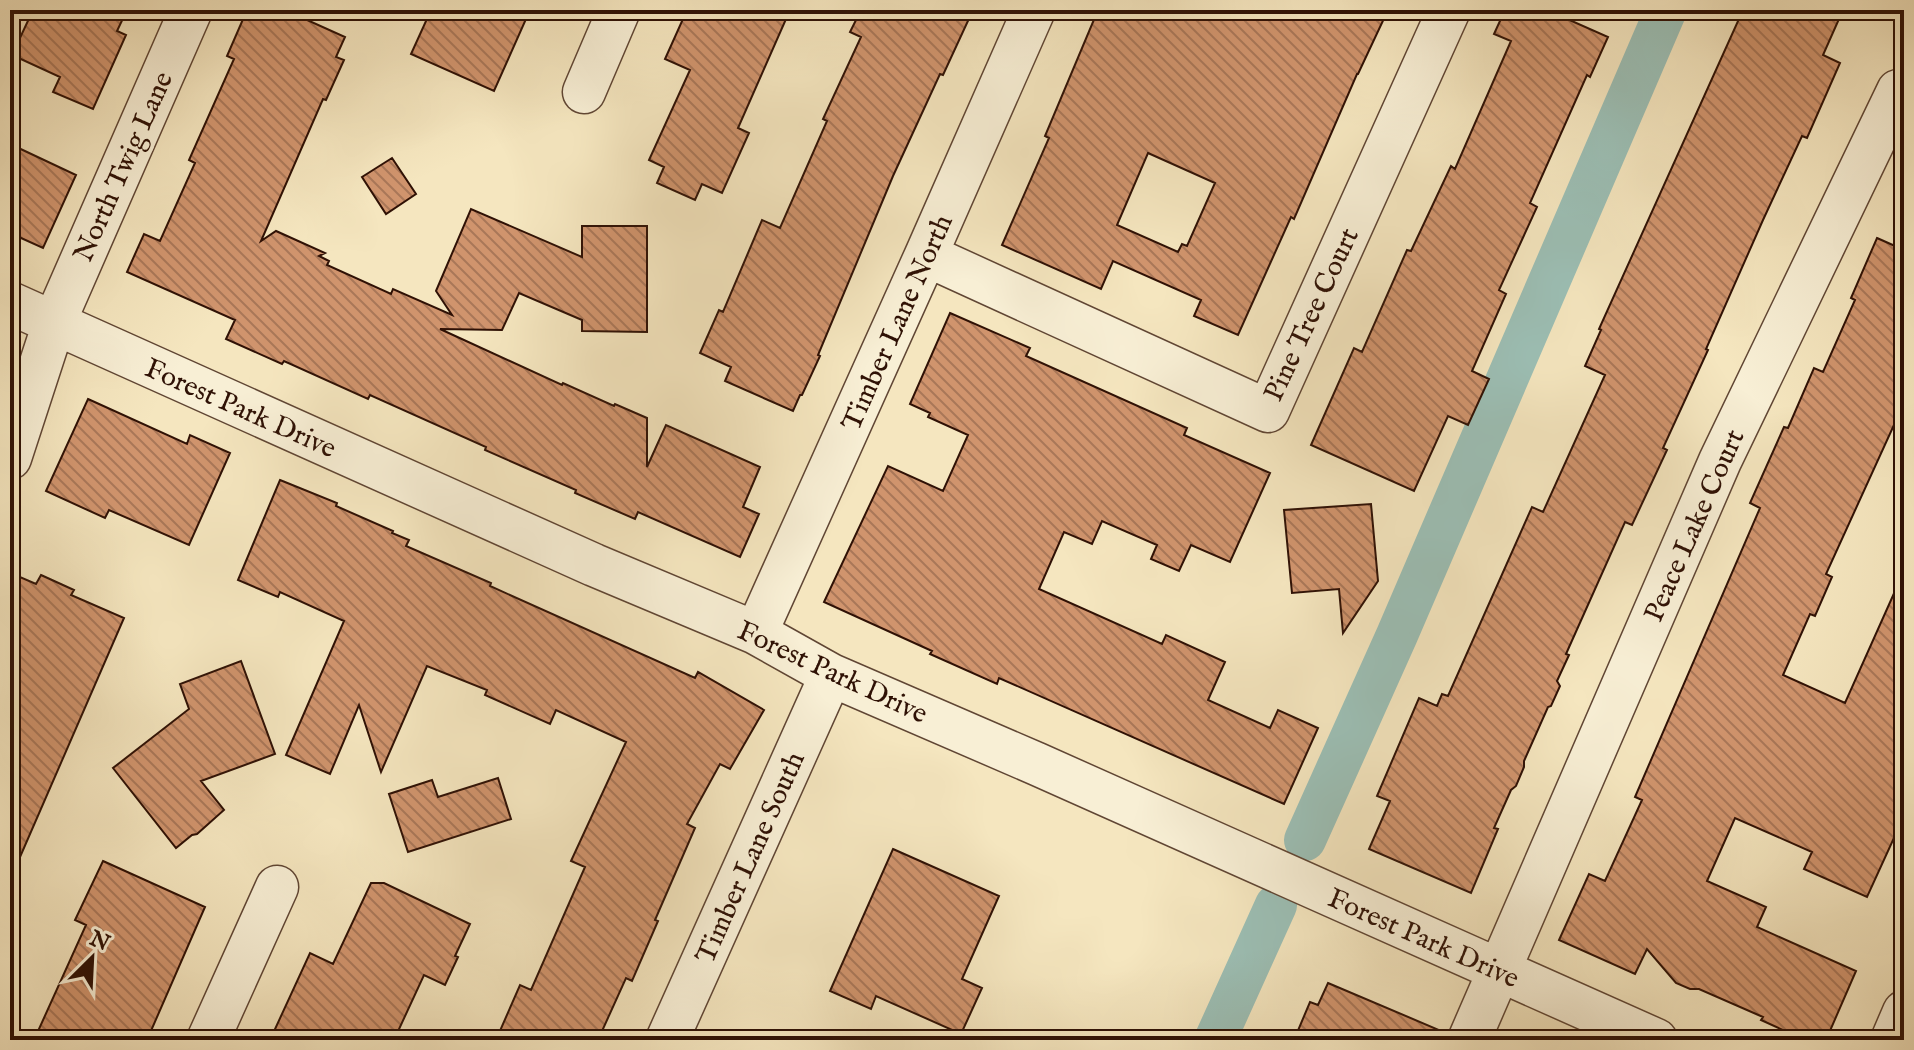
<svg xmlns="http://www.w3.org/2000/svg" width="1914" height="1050" font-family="'IM FELL English',serif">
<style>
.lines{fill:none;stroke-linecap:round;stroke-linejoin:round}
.canal{stroke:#9cbfb5;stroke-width:42}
.building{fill:url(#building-back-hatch);stroke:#2f1105;stroke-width:2;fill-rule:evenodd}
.minor-casing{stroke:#604634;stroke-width:45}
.minor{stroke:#f8efd5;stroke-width:42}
.labels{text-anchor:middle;stroke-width:7;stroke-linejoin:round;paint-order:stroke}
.street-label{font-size:28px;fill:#2f1105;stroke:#f8efd5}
</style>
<defs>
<pattern id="building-back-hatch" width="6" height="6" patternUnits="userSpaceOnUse" patternTransform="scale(2)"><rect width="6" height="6" fill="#d0946d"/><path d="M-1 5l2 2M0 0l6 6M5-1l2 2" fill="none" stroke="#a97758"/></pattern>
</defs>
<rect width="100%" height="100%" fill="#f5e6bf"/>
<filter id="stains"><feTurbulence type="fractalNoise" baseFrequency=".0025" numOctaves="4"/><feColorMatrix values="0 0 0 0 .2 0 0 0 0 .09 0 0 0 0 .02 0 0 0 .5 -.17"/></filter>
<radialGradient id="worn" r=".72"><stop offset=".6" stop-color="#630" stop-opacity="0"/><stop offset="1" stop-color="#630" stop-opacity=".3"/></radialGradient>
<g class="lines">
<path class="canal" d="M1305,840L1397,635L1666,10
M1215,1040L1276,905"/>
</g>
<path class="building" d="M33,10H127L117,31L126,35L93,109L53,92L60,77L12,55Z
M247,10H285L345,37L336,57L344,60L326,100L323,99L261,241L276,231L325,253L319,256L329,261L327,265L391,294L393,289L452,315L436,291L471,209L582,257V226H647V332L582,331V320L519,293L502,330L440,329L562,385L563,383L614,406L615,404L647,418V467L666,425L760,467L743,507L759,514L740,557L638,512L635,519L575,493L576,490L485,450L486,447L370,395L368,399L284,361L282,364L226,339L235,320L127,272L144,234L160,241L195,163L189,160L234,59L227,56Z
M431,10H530L494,91L411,54Z
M687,10H790L738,128L749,133L722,193L702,184L695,200L657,183L664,167L649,160L690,70L665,59Z
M861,10H973L943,75L940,74L893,176L818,355L820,356L802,395H800L793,411L725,381L731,367L700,353L719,310L723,312L762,220L780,228L827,121L823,119L861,37L850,32Z
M1098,10H1388L1358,74H1357L1294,219L1291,217L1238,335L1194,316L1201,300L1113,261L1101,289L1002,245L1049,138L1045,136ZM1148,153L1215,183L1187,246L1182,244L1178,252L1117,225Z
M1505,10H1547L1608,37L1590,77L1587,75L1530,203L1537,207L1499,290L1506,294L1472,371L1489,379L1468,425L1448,416L1414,491L1311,445L1354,348L1362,352L1407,250L1411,251L1451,166L1455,169L1511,41L1494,34Z
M1743,10H1843L1823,55L1840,63L1807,138L1802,136L1763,220L1706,349L1708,350L1663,448L1667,450L1632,525L1625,522L1566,654L1569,655L1557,681L1560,686L1551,706L1548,707L1524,761V767L1516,786L1511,790L1494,828L1498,829L1471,893L1369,849L1390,801L1377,796L1419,698L1437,706L1442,694L1448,696L1532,507L1543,512L1605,375L1585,366L1601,330L1599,329Z
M10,144L76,175L43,248L10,233Z
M392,158L416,194L386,214L362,177Z
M1877,238L1904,250V403L1826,574L1832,577L1815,616L1810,614L1783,675L1845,703L1904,571V816L1867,897L1804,869L1812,852L1735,818L1707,881L1766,907L1757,927L1856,971L1826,1040H1805L1761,1020L1763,1017L1699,989H1690L1676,983L1647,949L1635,974L1559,940L1589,874L1605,881L1642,800L1635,797L1760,508L1750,503L1784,427L1788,428L1814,368L1823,372L1855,300L1851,298Z
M950,313L1030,348L1026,356L1187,428L1184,435L1270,473L1230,562L1191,545L1179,571L1151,559L1157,545L1102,521L1092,544L1064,532L1039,589L1162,644L1166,635L1225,662L1208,700L1270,728L1278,710L1318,728L1284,804L999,678L997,684L930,654L932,651L824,602L888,466L943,491L968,435L928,417L930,413L910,404Z
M88,399L187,444L190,435L230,453L189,545L109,510L105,518L46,491Z
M280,480L337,503L336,506L393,531L392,533L409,540L406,546L491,583L490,586L695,678L698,672L764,710L730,769L720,764L687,824L695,828L655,920L658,921L632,981L626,978L598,1040H496L520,985L531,990L585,867L571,861L626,742L556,710L550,724L485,695L487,690L427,666L381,772L359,705L330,774L286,755L344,621L280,592L278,597L238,580Z
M1371,504L1378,581L1343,633L1339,589L1292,593L1284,510Z
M41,575L74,590L71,595L124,618L10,880V599L20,577L36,584Z
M241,661L275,754L201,781L224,810L197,834L192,835L176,848L113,768L189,709L180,684Z
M498,778L511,819L408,852L389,794L432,780L438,797Z
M893,849L999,896L962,979L982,988L961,1034L876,996L871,1009L830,991Z
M103,861L205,907L147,1040H34L86,925L75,920Z
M371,883H384L470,924L455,956L458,957L445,985L424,975L394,1040H270L310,953L333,964Z
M1328,983L1446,1033L1445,1040H1294L1310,1002L1318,1005Z"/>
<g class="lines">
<g class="minor-casing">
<path id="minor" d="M584,92L619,10
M926,255L1268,411L1449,10
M10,303L594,565L756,633L831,675L1037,764L1656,1040
M10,458L54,323L191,10
M756,633L926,255L1034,10
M208,1040L277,887
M667,1040L831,675
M1469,1040L1720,461L1898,91L1904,92
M1892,1040L1904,1012"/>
</g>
<use href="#minor" class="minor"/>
</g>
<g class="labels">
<g class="street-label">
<text transform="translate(122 166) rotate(-66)" y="10">North Twig Lane</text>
<text transform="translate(1310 314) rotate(-65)" y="10">Pine Tree Court</text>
<text transform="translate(896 322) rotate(-66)" y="10">Timber Lane North</text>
<text transform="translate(241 407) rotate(24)" y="10">Forest Park Drive</text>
<text transform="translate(1693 525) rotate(-66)" y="10">Peace Lake Court</text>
<text transform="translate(833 671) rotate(25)" y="10">Forest Park Drive</text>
<text transform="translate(749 857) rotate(-66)" y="10">Timber Lane South</text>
<text transform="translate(1424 937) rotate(24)" y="10">Forest Park Drive</text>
</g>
</g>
<rect width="1914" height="1050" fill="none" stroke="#f5e6bf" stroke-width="40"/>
<rect x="12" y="12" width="1890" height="1026" fill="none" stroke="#2f1105" stroke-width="4"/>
<rect x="20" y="20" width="1874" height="1010" fill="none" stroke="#2f1105" stroke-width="2"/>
<g transform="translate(92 958) rotate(24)" stroke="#f8efd5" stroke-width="6" paint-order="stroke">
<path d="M0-6L14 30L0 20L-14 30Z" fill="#2f1105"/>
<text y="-12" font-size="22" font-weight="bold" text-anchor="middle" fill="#2f1105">N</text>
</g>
<rect width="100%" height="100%" filter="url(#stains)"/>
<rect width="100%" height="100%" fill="url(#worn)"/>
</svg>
